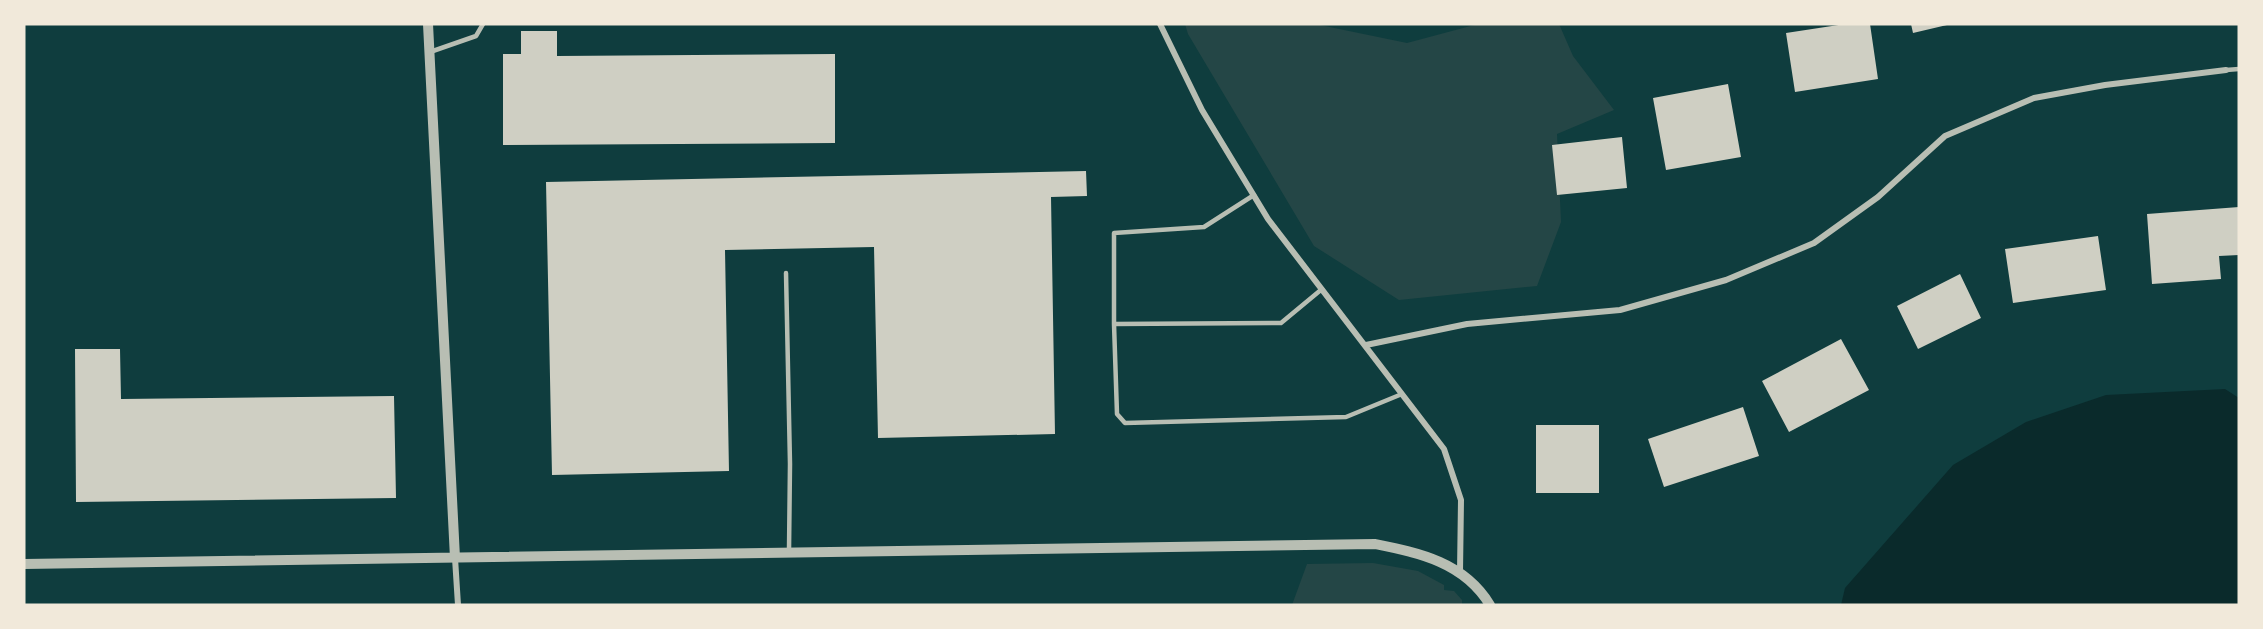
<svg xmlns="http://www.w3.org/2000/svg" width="2263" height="629" font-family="Lato,sans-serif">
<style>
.green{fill:#244646}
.water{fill:#0a2a2b}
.building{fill:#cfcfc3}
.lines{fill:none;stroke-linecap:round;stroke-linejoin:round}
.service{stroke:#b8beb3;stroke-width:4.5}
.minor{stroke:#b8beb3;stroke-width:6}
.tertiary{stroke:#b8beb3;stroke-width:10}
</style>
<rect width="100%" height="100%" fill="#0f3d3e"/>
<path class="green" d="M1185,24H1315L1407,43L1478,24H1559L1573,56L1614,110L1557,134L1561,222L1537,286L1399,300L1314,246L1188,34Z
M1373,563L1418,571L1444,585V590L1454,591L1462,600V605H1292L1307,564Z"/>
<path class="water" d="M2225,389L2239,398V605H1841L1845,588L1953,465L2026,422L2106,395Z"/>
<path class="building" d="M1845,24H1870L1878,79L1795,92L1786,33Z
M1911,24H1946L1947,25L1913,33Z
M521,31H557V56L835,54V143L503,145V54H521Z
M1728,84L1741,157L1666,170L1653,98Z
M1622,137L1627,188L1557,195L1552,145Z
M1086,171L1087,196L1051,197L1055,434L878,438L874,247L725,250L729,471L552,475L546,182Z
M2239,207V255L2219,256L2221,279L2152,284L2147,214Z
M2098,236L2106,290L2013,303L2005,249Z
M1960,274L1981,318L1918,349L1897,306Z
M1841,339L1869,390L1789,432L1762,381Z
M75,349H120L121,399L394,396L396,498L76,502Z
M1743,407L1759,456L1664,487L1648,439Z
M1536,425H1599V493H1536Z"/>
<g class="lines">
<path class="service" d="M430,52L476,36L483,24
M2226,70L2239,69
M786,273L790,464L789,551
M1322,289L1281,323L1114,324L1117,414L1125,423L1346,417L1402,394
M1114,324V233L1204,227L1254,195"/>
<path class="minor" d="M1160,24L1202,110L1268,219L1444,449L1461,500L1460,572
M1366,345L1467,324L1620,310L1726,280L1814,243L1878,197L1945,136L2034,98L2105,85L2226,70
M455,558L458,605"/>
<path class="tertiary" d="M428,24L455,558
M24,564L1375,544C1419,553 1464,562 1490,605"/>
</g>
<rect width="2263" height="629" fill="none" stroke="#f1e9da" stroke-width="51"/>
</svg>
